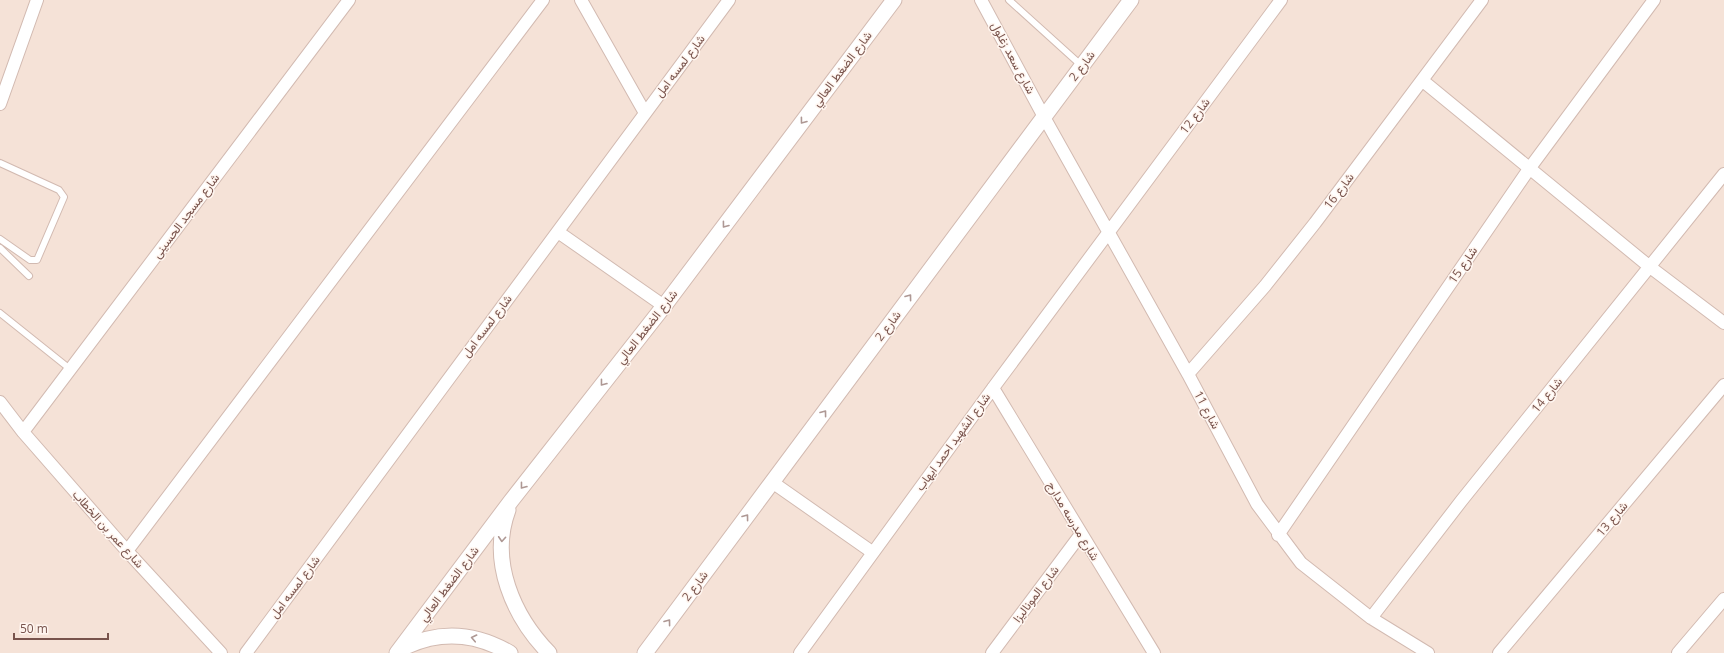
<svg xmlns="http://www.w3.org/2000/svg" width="1724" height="653" font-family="'Open Sans',Vazirmatn,sans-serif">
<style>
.residential{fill:#f5e2d7}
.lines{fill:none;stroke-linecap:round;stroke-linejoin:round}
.service-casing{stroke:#d2bab1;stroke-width:8}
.minor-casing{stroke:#d2bab1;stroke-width:14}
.tertiary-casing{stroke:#d2bab1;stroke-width:17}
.service{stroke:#fff;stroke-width:6}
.minor{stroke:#fff;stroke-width:12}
.tertiary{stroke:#fff;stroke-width:15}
.oneway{stroke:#ae9894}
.labels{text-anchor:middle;stroke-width:3;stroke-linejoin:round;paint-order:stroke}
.street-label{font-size:12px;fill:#78534c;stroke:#fff6f0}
</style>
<rect width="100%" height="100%" fill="#fdf1e9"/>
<path class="residential" d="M0,0H1724V653H0Z"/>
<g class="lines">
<g class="service-casing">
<path id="service" d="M1009,0L1082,66
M0,163L59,190L64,197L37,260H30L0,239
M0,248L29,276
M0,313L70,369"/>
</g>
<g class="minor-casing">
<path id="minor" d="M581,0L645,113
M981,0L1044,117L1188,374L1257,504L1301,563L1371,618L1428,653
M1423,81L1650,267L1724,323
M0,104L37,0
M558,232L664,306
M1188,374L1265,286L1315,223L1482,0
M993,388L1154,653
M0,402L23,432L127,551L221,653
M23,432L349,0
M772,482L872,552
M1278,535L1529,169L1654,0
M127,551L543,0
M1371,618L1462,500L1724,174
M246,653L729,0
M800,653L993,388L1281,0
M992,653L1081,534
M1499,653L1724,385
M1678,653L1724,599"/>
</g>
<g class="tertiary-casing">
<path id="tertiary" d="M508,510C489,561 513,616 549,653
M401,649C438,630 474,632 510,653
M397,653L511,501L664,306L894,0
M645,653L1131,0"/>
</g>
<use href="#service" class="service"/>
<use href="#minor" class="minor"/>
<use href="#tertiary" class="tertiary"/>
</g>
<defs><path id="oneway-chevron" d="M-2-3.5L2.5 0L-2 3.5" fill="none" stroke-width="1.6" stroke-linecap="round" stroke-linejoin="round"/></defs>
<g class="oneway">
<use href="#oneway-chevron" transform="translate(803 121) rotate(127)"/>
<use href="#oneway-chevron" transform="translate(725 225) rotate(127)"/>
<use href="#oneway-chevron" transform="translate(909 297) rotate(-53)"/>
<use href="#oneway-chevron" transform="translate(603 383) rotate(128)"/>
<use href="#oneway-chevron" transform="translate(824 413) rotate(-53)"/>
<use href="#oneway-chevron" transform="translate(523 486) rotate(128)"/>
<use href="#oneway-chevron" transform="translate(746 517) rotate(-53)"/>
<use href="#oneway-chevron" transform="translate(502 539) rotate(94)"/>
<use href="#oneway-chevron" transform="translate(668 622) rotate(-53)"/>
<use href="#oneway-chevron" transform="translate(474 638) rotate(-168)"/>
</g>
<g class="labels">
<g class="street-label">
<text transform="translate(1013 58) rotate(62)" y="4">شارع سعد زغلول</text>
<text transform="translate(680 66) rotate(-53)" y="4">شارع لمسه امل</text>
<text transform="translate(1082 66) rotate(-53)" y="4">شارع 2</text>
<text transform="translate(842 69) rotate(-53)" y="4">شارع الضغط العالي</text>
<text transform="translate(1195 116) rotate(-53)" y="4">شارع 12</text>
<text transform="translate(1339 191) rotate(-53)" y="4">شارع 16</text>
<text transform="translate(186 216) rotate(-53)" y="4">شارع مسجد الحسينى</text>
<text transform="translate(1463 265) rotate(-56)" y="4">شارع 15</text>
<text transform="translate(487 326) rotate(-53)" y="4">شارع لمسه امل</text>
<text transform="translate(888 326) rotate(-53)" y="4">شارع 2</text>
<text transform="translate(647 327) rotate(-52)" y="4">شارع الضغط العالي</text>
<text transform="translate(1547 395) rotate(-51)" y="4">شارع 14</text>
<text transform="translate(1207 410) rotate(62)" y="4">شارع 11</text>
<text transform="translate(953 442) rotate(-54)" y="4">شارع الشهيد احمد ايهاب</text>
<text transform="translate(1612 519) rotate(-50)" y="4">شارع 13</text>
<text transform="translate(1073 521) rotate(59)" y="4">شارع مدرسه مدارج</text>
<text transform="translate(108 529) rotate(48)" y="4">شارع عمر بن الخطاب</text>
<text transform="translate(449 584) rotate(-53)" y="4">شارع الضغط العالي</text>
<text transform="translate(695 586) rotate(-53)" y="4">شارع 2</text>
<text transform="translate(295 587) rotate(-53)" y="4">شارع لمسه امل</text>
<text transform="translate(1036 594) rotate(-53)" y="4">شارع الموناليزا</text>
</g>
</g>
<path d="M14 633v6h94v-6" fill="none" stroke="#78534c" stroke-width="2"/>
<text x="20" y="633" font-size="12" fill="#78534c" stroke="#fff6f0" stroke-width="3" paint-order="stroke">50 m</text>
</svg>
